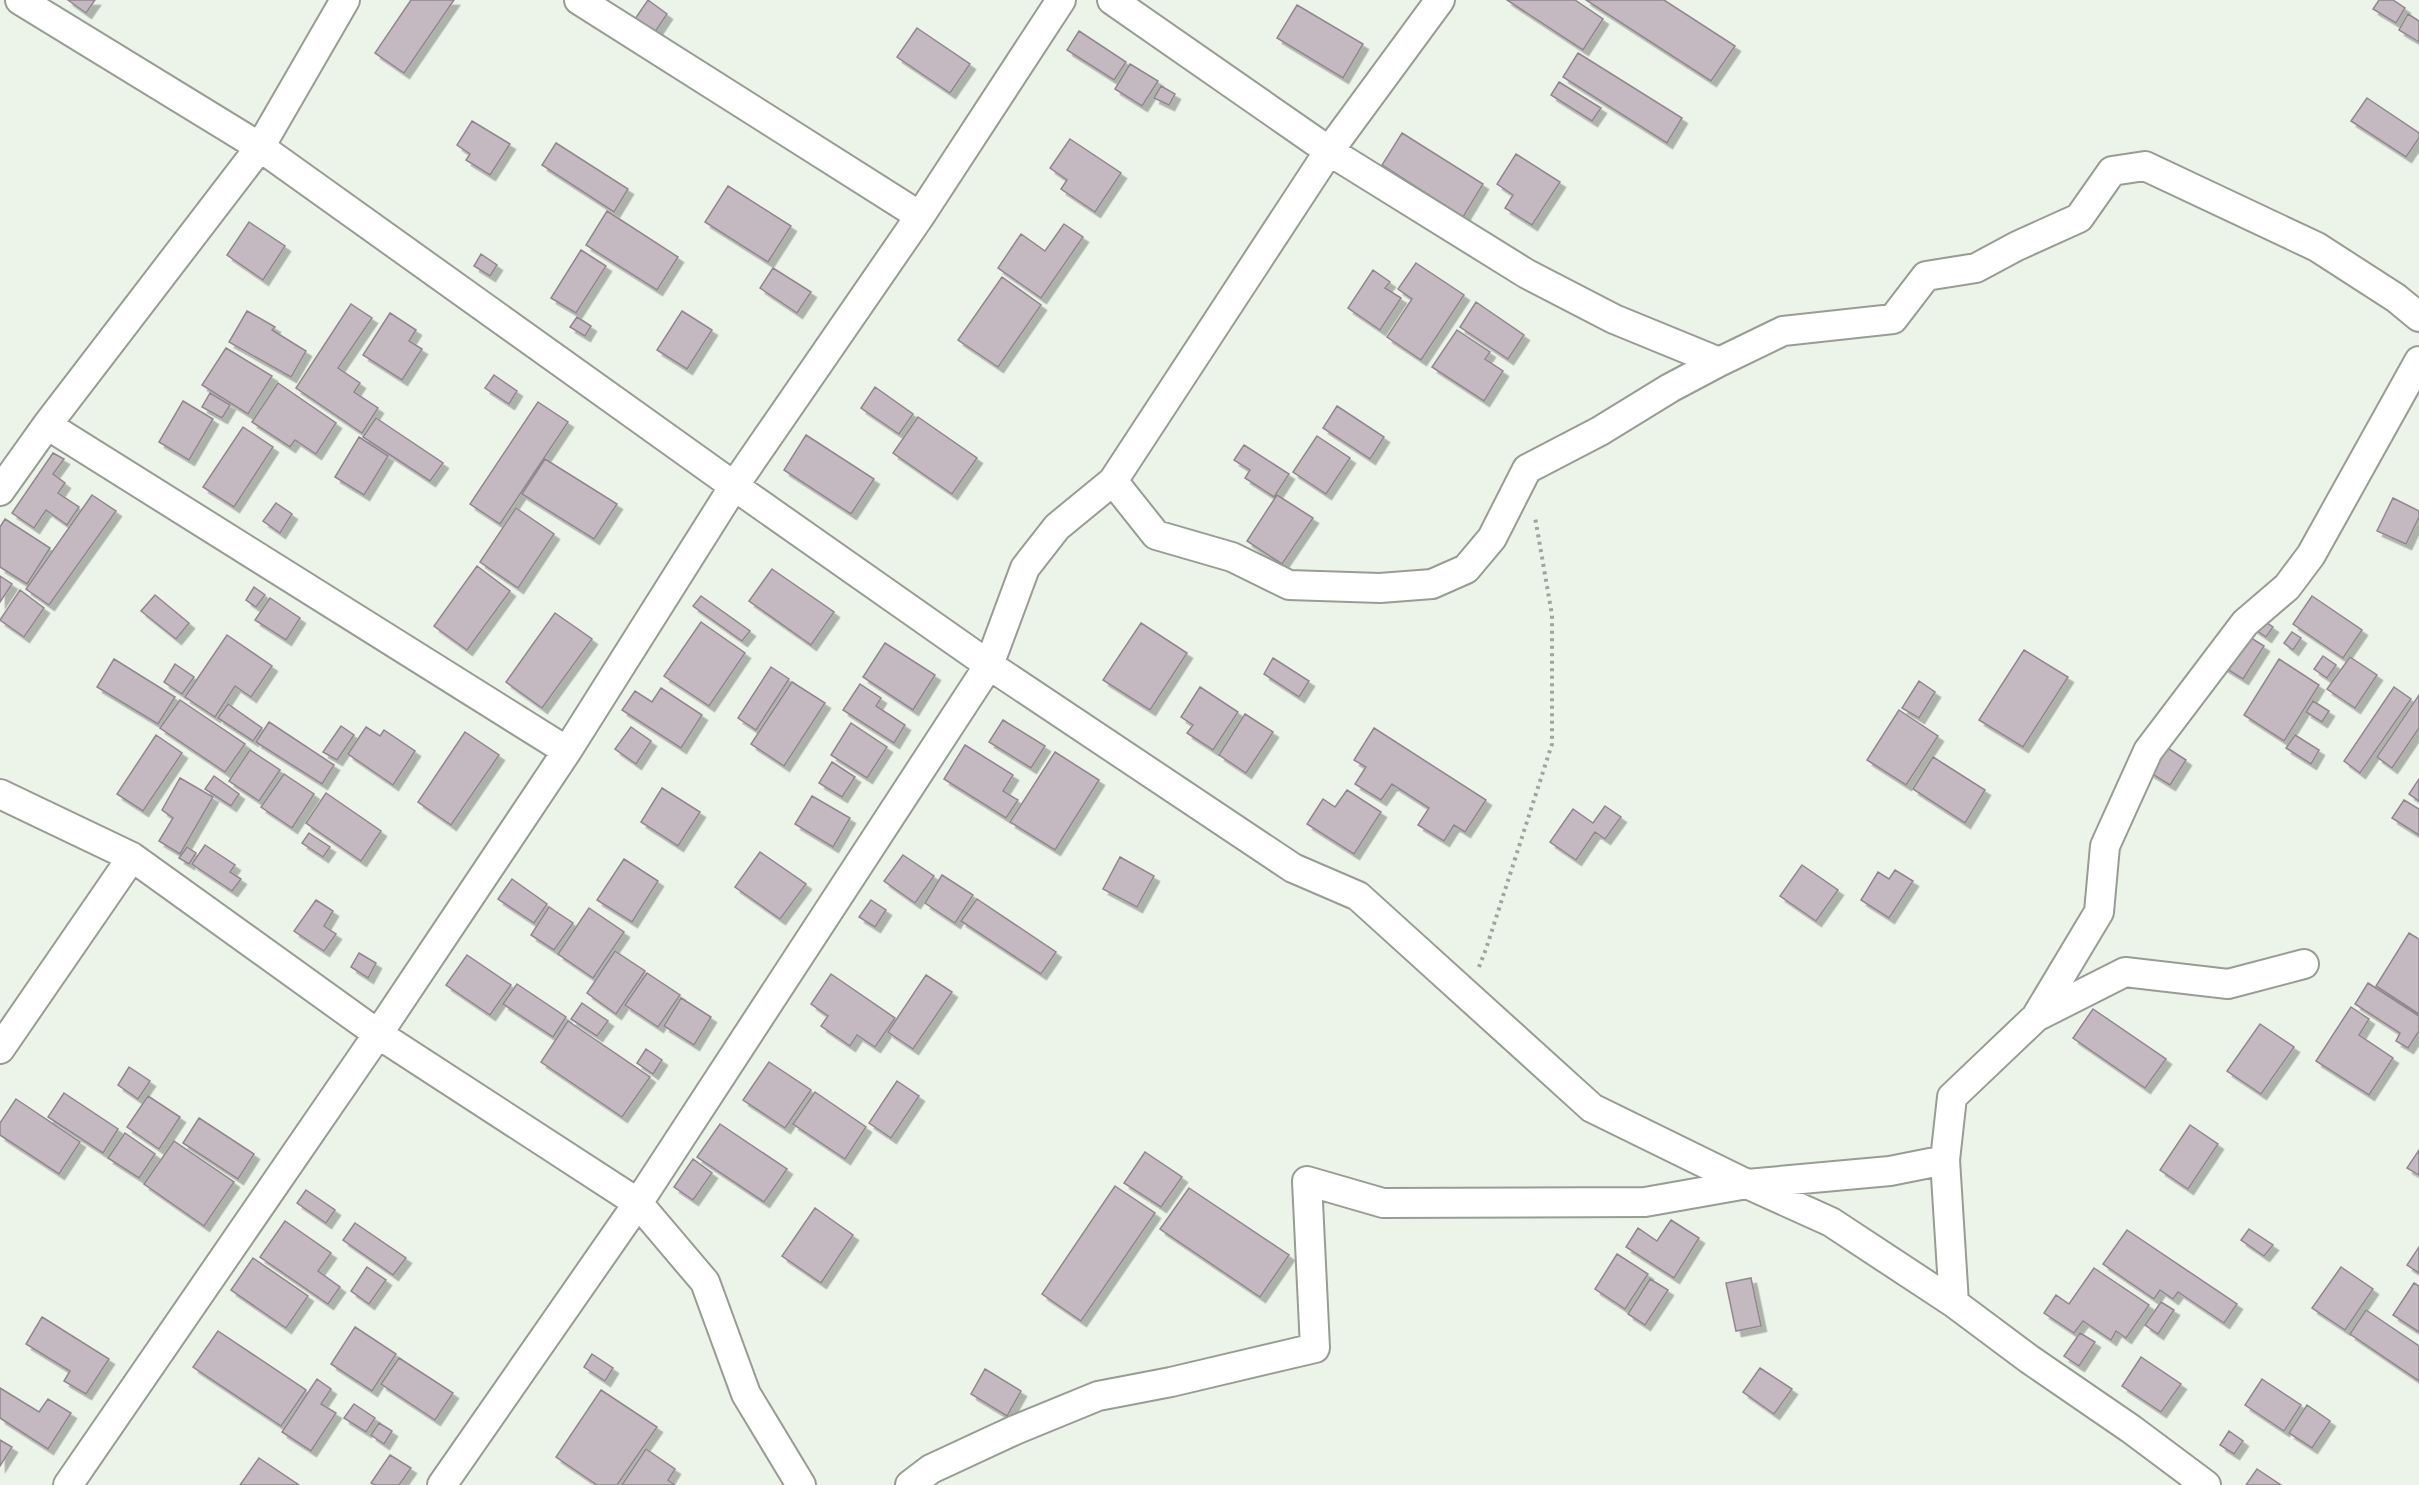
<svg xmlns="http://www.w3.org/2000/svg" width="2419" height="1485" font-family="'Varela Round',sans-serif">
<style>
.building{fill:#c4b9c1;stroke:#91878f;stroke-width:1.5;filter:url(#shadow)}
.lines{fill:none;stroke-linecap:round;stroke-linejoin:round}
.minor-casing{stroke:#979d93;stroke-width:32}
.path{stroke:#9fa49c;stroke-width:4;stroke-dasharray:3 4.5;stroke-linecap:butt}
.minor{stroke:#fff;stroke-width:28}
</style>
<defs>
<filter id="shadow"><feDropShadow dx="5.5" dy="5.5" stdDeviation="0" flood-color="#0004"/></filter>
</defs>
<rect width="100%" height="100%" fill="#ecf3e8"/>
<path class="building" d="M68,0H95L86,13Z
M411,0H454L404,73L375,53Z
M648,0L667,14L655,32L635,19Z
M1507,0H1575L1603,19L1583,50Z
M1586,0H1664L1735,46L1711,81Z
M2379,0H2393L2405,8L2396,23L2373,9Z
M1297,5L1363,44L1343,78L1277,38Z
M2408,14L2419,21V42L2399,30Z
M917,28L970,64L950,93L897,57Z
M1079,31L1126,62L1114,80L1067,50Z
M1578,53L1682,118L1667,143L1563,77Z
M1130,64L1158,81L1142,106L1115,89Z
M1559,82L1601,108L1592,121L1551,95Z
M1161,86L1175,94L1169,105L1154,98Z
M2367,98L2419,133V138L2406,157L2351,121Z
M472,121L510,144L490,175L466,160L470,154L457,145Z
M1402,133L1483,184L1463,217L1382,165Z
M1070,139L1121,173L1095,212L1061,189L1067,180L1050,168Z
M556,143L628,189L614,212L542,165Z
M1516,154L1560,182L1532,225L1505,208L1513,195L1497,184Z
M728,186L791,226L768,262L705,222Z
M607,211L678,257L657,290L586,245Z
M249,222L285,246L263,280L227,255Z
M1064,224L1083,237L1041,298L998,268L1021,234L1045,251Z
M581,250L606,266L576,313L551,298Z
M481,254L497,265L490,276L474,266Z
M1416,263L1464,295L1421,360L1387,337L1412,299L1398,289Z
M773,268L811,292L797,313L760,288Z
M1373,270L1390,282L1385,288L1401,298L1380,330L1348,308Z
M1002,277L1041,305L998,367L958,340Z
M1476,302L1524,335L1508,359L1460,327Z
M351,304L372,318L338,368L360,383L354,392L378,408L362,433L296,388Z
M247,311L275,327L272,330L306,351L291,377L229,342Z
M682,311L712,330L687,369L657,350Z
M390,313L416,330L409,341L422,349L402,380L363,355Z
M577,317L591,326L585,336L570,327Z
M1457,330L1490,352L1485,359L1503,371L1484,401L1432,367Z
M226,348L272,376L248,414L202,385Z
M494,375L517,391L509,404L485,388Z
M278,383L336,423L316,454L295,440L290,447L252,422Z
M875,387L913,414L899,434L861,408Z
M210,393L230,405L222,418L202,407Z
M183,401L213,419L189,460L159,442Z
M538,402L568,422L500,524L470,504Z
M1337,406L1384,437L1370,459L1323,428Z
M918,417L977,458L952,494L893,453Z
M376,418L443,463L430,481L363,437Z
M243,427L273,447L234,507L203,487Z
M806,435L874,479L851,514L784,470Z
M1317,436L1350,458L1326,494L1293,472Z
M359,437L388,456L364,495L335,477Z
M1244,445L1289,474L1274,497L1245,478L1250,470L1234,460Z
M53,453L64,459L53,474L65,483L58,493L79,507L67,525L46,510L34,528L12,513Z
M545,459L617,504L594,539L522,494Z
M92,495L116,511L49,605L26,589Z
M1277,495L1313,518L1282,564L1247,541Z
M2393,498L2419,511V517L2406,544L2377,531Z
M276,503L292,514L280,533L263,521Z
M516,508L554,534L518,588L480,562Z
M5,519L50,548L27,584L0,567V527Z
M477,566L510,591L467,650L434,626Z
M772,569L834,612L811,645L749,601Z
M0,576L12,584L0,602Z
M254,587L265,595L256,607L246,600Z
M20,590L44,608L24,637L0,620Z
M155,595L189,623L176,639L141,611Z
M701,596L750,631L742,641L693,606Z
M2312,596L2362,630L2343,658L2293,624Z
M270,598L300,618L286,640L255,620Z
M555,613L592,639L542,708L506,682Z
M2260,618L2273,627L2266,637L2253,628Z
M701,622L745,653L709,706L664,676Z
M1141,623L1187,653L1150,710L1103,680Z
M2292,632L2301,638L2293,650L2284,643Z
M2243,633L2264,646L2243,679L2222,666Z
M227,635L272,666L251,697L235,686L215,717L185,697Z
M885,643L935,675L913,710L863,677Z
M2024,650L2068,677L2023,747L1979,720Z
M2323,656L2336,665L2327,678L2314,669Z
M2350,657L2377,675L2355,708L2327,689Z
M1273,658L1309,681L1299,697L1264,674Z
M114,659L175,697L158,724L97,687Z
M2279,659L2319,685L2284,741L2244,715Z
M175,664L194,677L182,694L164,682Z
M771,667L789,679L756,730L738,718Z
M1919,681L1935,692L1919,718L1902,708Z
M792,682L825,703L784,766L751,744Z
M860,684L881,698L876,706L905,725L894,743L843,710Z
M1200,687L1238,712L1213,750L1187,733L1193,725L1181,717Z
M2394,687L2411,699L2360,773L2344,761Z
M661,688L702,715L681,748L622,710L635,691L652,702Z
M2419,695V728L2392,768L2377,757Z
M180,700L245,744L225,772L160,728Z
M2313,701L2329,711L2322,722L2306,712Z
M228,704L262,728L253,741L218,718Z
M1899,710L1938,736L1906,785L1867,760Z
M1245,714L1273,732L1246,773L1219,755Z
M1003,720L1045,746L1031,768L989,742Z
M269,722L334,765L322,784L256,742Z
M851,723L887,747L867,778L831,755Z
M341,726L354,735L337,760L323,752Z
M366,727L380,736L384,730L415,751L393,785L348,754Z
M631,727L651,741L636,764L615,749Z
M1374,728L1486,800L1465,832L1454,825L1444,841L1418,825L1429,808L1392,784L1381,800L1355,784L1366,767L1354,760Z
M465,732L499,755L451,825L418,802Z
M156,735L182,753L143,811L117,794Z
M2295,735L2319,750L2311,764L2286,748Z
M965,745L1013,775L1003,791L1018,800L1006,818L944,779Z
M2166,747L2186,760L2170,785L2149,772Z
M250,750L280,770L259,801L229,781Z
M1055,752L1099,780L1055,850L1010,822Z
M1933,757L1985,790L1965,823L1913,789Z
M832,762L855,777L842,797L819,783Z
M284,774L314,794L292,828L261,807Z
M214,776L239,794L231,806L205,789Z
M180,778L213,797L180,854L159,841L173,818L162,810Z
M2419,779V801L2409,794Z
M662,788L700,812L678,846L641,822Z
M1347,790L1381,812L1354,854L1307,824L1323,799L1335,807Z
M326,793L381,831L361,861L306,823Z
M812,796L850,818L833,847L795,824Z
M2404,800L2419,809V835L2392,818Z
M1605,806L1621,817L1605,839L1595,832L1576,860L1550,842L1573,809L1593,823Z
M309,833L330,847L323,857L302,843Z
M205,845L235,865L230,872L241,879L232,891L192,864Z
M187,847L196,853L189,864L179,858Z
M760,852L806,884L780,919L735,887Z
M903,855L934,876L915,903L884,881Z
M1120,857L1154,876L1137,907L1103,889Z
M624,859L658,881L632,922L597,900Z
M1802,865L1838,890L1816,921L1780,896Z
M1895,870L1913,881L1889,918L1861,900L1878,872L1889,879Z
M942,875L973,895L955,923L925,903Z
M512,879L547,904L534,923L498,899Z
M977,899L1056,952L1041,974L961,921Z
M316,900L333,911L324,926L336,934L324,951L294,931Z
M871,900L886,910L875,927L859,917Z
M549,907L573,923L554,950L531,935Z
M589,908L624,932L593,978L558,954Z
M2409,933L2419,939V1014L2376,986Z
M615,951L645,971L616,1014L587,993Z
M359,953L376,963L368,978L351,967Z
M467,955L511,985L490,1015L446,985Z
M647,973L680,995L658,1027L625,1005Z
M831,974L895,1018L875,1047L857,1035L850,1046L821,1026L828,1016L811,1004Z
M926,975L952,992L913,1049L888,1032Z
M2368,983L2419,1016V1031L2408,1048L2396,1041L2400,1033L2355,1004Z
M517,984L566,1017L553,1037L503,1004Z
M681,998L711,1017L694,1045L664,1026Z
M582,1003L608,1021L597,1036L571,1019Z
M2351,1007L2369,1019L2359,1035L2393,1058L2369,1095L2316,1061Z
M2093,1009L2166,1059L2145,1088L2073,1038Z
M568,1021L650,1077L622,1117L541,1062Z
M2260,1024L2294,1047L2261,1094L2227,1071Z
M646,1049L662,1060L653,1074L637,1063Z
M769,1062L811,1090L785,1128L743,1100Z
M129,1067L150,1081L138,1099L118,1085Z
M897,1081L919,1096L891,1138L869,1123Z
M815,1092L866,1127L845,1159L793,1124Z
M64,1093L118,1129L103,1153L48,1117Z
M148,1096L180,1117L159,1149L127,1127Z
M16,1099L80,1142L59,1174L0,1135V1123Z
M199,1118L254,1154L238,1179L183,1143Z
M720,1124L787,1169L764,1202L697,1157Z
M2190,1125L2218,1144L2188,1189L2160,1170Z
M125,1133L155,1154L139,1178L108,1158Z
M174,1141L234,1182L204,1226L144,1184Z
M2419,1150V1175L2407,1168Z
M1145,1152L1182,1177L1161,1207L1124,1183Z
M693,1159L712,1173L693,1200L674,1187Z
M1115,1186L1155,1213L1081,1321L1042,1294Z
M1189,1188L1289,1255L1260,1297L1160,1229Z
M306,1190L335,1210L326,1223L297,1203Z
M815,1208L853,1235L821,1283L782,1256Z
M1671,1220L1699,1238L1674,1278L1626,1247L1638,1228L1657,1241Z
M285,1221L331,1253L318,1271L340,1287L328,1304L260,1257Z
M355,1223L406,1258L393,1275L343,1240Z
M2249,1229L2273,1245L2264,1256L2241,1240Z
M2127,1230L2237,1304L2224,1323L2178,1292L2173,1299L2160,1290L2154,1299L2103,1264Z
M2419,1247V1273L2407,1265Z
M1617,1254L1648,1274L1625,1309L1595,1289Z
M253,1258L308,1296L286,1328L231,1290Z
M367,1267L386,1280L369,1304L351,1291Z
M2341,1267L2373,1289L2345,1330L2312,1308Z
M2094,1268L2149,1305L2126,1338L2116,1331L2111,1340L2083,1321L2074,1333L2044,1313L2056,1295L2069,1304Z
M1751,1278L1761,1326L1736,1331L1726,1283Z
M1650,1279L1668,1290L1645,1325L1628,1314Z
M2414,1283L2419,1286V1332L2393,1315Z
M2161,1302L2174,1310L2158,1334L2145,1325Z
M2366,1310L2419,1346V1381L2350,1334Z
M42,1317L109,1359L86,1394L64,1381L70,1371L26,1344Z
M355,1327L396,1354L372,1391L331,1364Z
M218,1331L306,1390L281,1426L193,1367Z
M2080,1333L2095,1342L2079,1366L2064,1356Z
M592,1354L613,1368L605,1381L584,1367Z
M2141,1357L2181,1384L2161,1412L2122,1386Z
M399,1358L453,1393L435,1420L381,1384Z
M1760,1368L1792,1389L1774,1414L1743,1392Z
M985,1369L1021,1391L1007,1416L971,1394Z
M317,1379L331,1389L321,1404L336,1413L311,1451L282,1432Z
M2262,1379L2301,1405L2284,1431L2245,1405Z
M0,1388L39,1412L48,1399L71,1413L48,1449L0,1418Z
M601,1390L657,1427L617,1485H597L556,1457Z
M354,1404L375,1418L366,1432L344,1418Z
M2307,1405L2330,1421L2312,1448L2289,1433Z
M379,1423L392,1431L384,1444L371,1435Z
M2229,1431L2243,1441L2234,1454L2220,1445Z
M0,1440L12,1447L0,1466Z
M646,1449L675,1469L668,1480L675,1485H622Z
M390,1455L411,1468L399,1485H375L371,1483Z
M259,1458L299,1485H240Z
M2257,1469L2281,1485H2246Z"/>
<g class="lines">
<g class="minor-casing">
<path id="minor" d="M20,0L260,147L734,486L989,665L1293,868L1358,896L1592,1108L1747,1184L1831,1222L1954,1303L2029,1359L2131,1429L2206,1485
M579,0L920,216
M1112,0L1329,151L1527,274L1614,319L1719,362L1783,331L1893,319L1926,276L1976,268L2017,246L2079,218L2112,171L2145,166L2317,247L2396,298L2419,317
M47,425L567,751
M1113,481L1156,535L1232,557L1289,585L1380,588L1432,584L1466,569L1492,538L1527,469L1600,431L1670,388L1719,362
M0,491L47,425L260,147L345,0
M0,794L132,857L378,1034L638,1203L705,1282L746,1394L801,1485
M2036,1017L2099,912L2105,846L2148,751L2245,623L2287,587L2311,555L2419,361
M0,1049L132,857
M1945,1160L1954,1303
M68,1485L378,1034L567,751L734,486L920,216L1061,0
M442,1485L638,1203L989,665L1025,568L1057,527L1113,481L1329,151L1440,0
M910,1485L931,1469L1015,1430L1098,1396L1171,1382L1315,1348L1307,1181L1383,1203L1645,1202L1747,1184L1890,1171L1945,1160L1952,1097L2036,1017L2125,972L2228,984L2304,964"/>
</g>
<path class="path" d="M1479,967L1486,949L1552,744V615L1535,517"/>
<use href="#minor" class="minor"/>
</g>
</svg>
